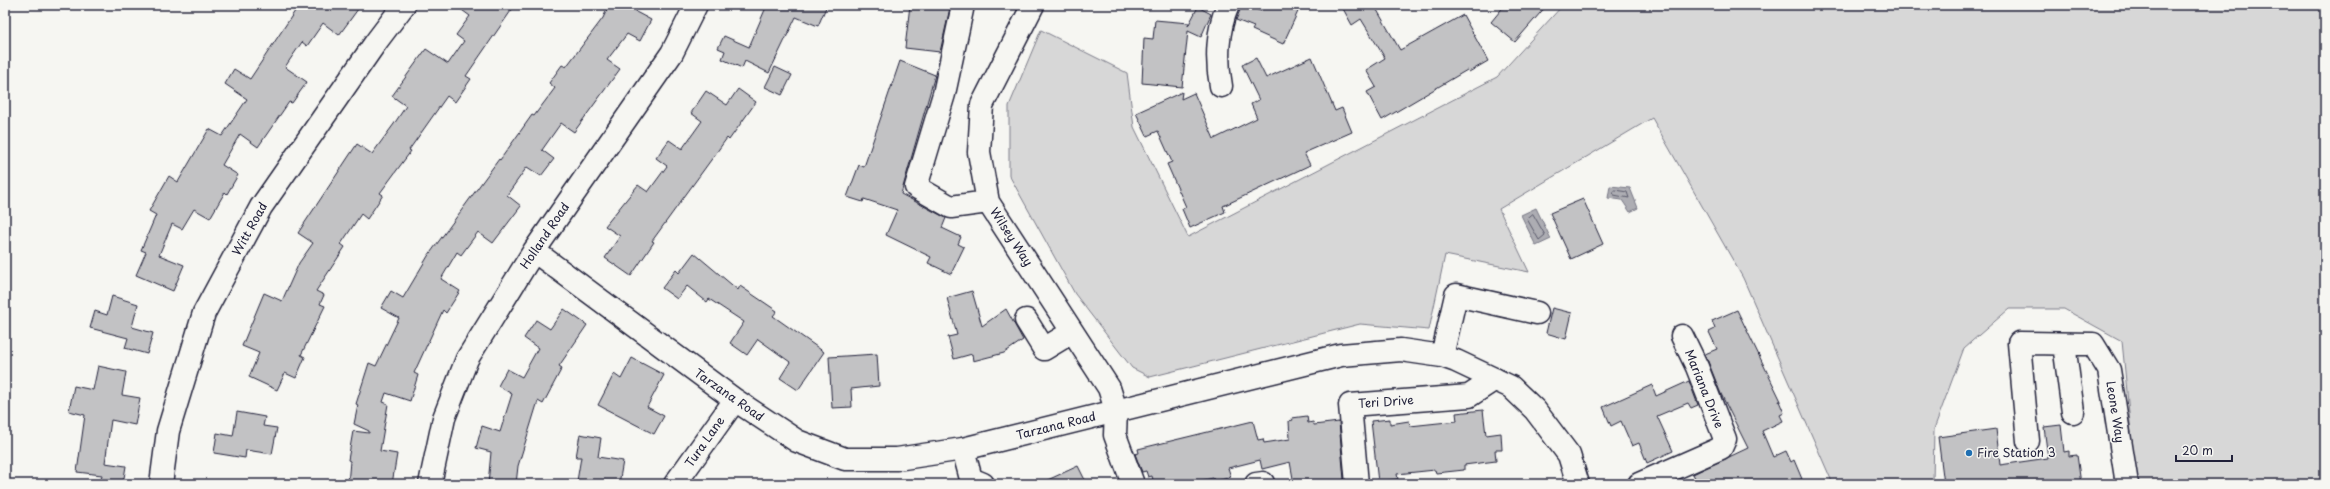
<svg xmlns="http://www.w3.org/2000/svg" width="2330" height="489" font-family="'Playpen Sans',sans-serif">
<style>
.green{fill:#d7d7d7;stroke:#7c7c89}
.water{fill:#adadb3;stroke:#757583}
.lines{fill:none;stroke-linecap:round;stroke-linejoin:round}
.shore{stroke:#5a5a6b;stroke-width:1}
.building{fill:#c2c2c4;stroke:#22223b}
.minor-casing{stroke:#22223b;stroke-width:25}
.minor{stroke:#f6f6f2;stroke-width:22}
.poi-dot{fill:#1f6fb2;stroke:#f6f6f2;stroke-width:1.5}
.labels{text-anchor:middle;stroke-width:3;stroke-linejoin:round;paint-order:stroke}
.street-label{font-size:12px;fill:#22223b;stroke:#f6f6f2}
.poi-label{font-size:12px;fill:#22223b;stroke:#f6f6f2;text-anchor:start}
</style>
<rect width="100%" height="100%" fill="#f6f6f2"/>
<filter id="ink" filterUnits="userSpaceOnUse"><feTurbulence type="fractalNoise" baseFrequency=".025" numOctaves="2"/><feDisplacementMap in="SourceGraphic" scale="8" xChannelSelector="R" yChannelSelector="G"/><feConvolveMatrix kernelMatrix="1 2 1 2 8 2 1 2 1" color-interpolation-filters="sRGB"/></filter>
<g filter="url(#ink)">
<path class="green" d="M1563,5H2325V484H2139L2135,474L2122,341L2064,309H2009L1964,348L1934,429L1933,484H1833L1743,278L1652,118L1499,209L1529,272L1445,255L1429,330L1360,324L1150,377L1132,368L1075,294L1009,175V106L1041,30L1127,73L1134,127L1188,237L1497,77Z"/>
<path class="water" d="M1610,186L1630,188L1638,208L1630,212L1622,200L1608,198Z
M1536,208L1551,239L1536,246L1521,215Z"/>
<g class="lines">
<path class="shore" d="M1615,190L1627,192L1629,198L1614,195L1613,192Z
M1533,214L1545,235L1539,240L1527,219Z"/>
</g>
<path class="building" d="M299,5H361L339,35L323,23L307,46L302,42L285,67L307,82L292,103L289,102L258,147L240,134L222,165L238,175L227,194L225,192L210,218L194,209L182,229L172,224L159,255L184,265L173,291L136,275L146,252L141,250L156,215L149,211L169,176L178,182L209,129L222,136L247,99L225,84L234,69L250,79Z
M455,5H515L466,76L471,79L455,102L447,96L409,150L411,151L380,193L383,195L367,219L361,214L341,244L345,247L316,291L324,295L320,304L325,306L301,355L305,357L296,378L285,373L277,390L249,377L259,353L242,346L264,293L282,301L299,263L313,243L298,233L357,144L372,154L394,124L406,106L392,96L426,49L448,64L464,41L456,35L470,16Z
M609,5H640L636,12L651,20L640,41L627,34L607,60L620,69L574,132L561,123L542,150L554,159L541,176L527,167L507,195L521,206L493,243L478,232L461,255L457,252L441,279L460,291L446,313L443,310L414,373L418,375L410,401L386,393L383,402L388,404L380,451L397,454L392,484H348L350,461L348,460L353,431L369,433V431L354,424L358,405L356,404L369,363L376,366L399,318L381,308L391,291L403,298L428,256L499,159L500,160L532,115L534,116L555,88L549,83L562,65L566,67L603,18Z
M767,5H827L818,26L796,17L769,73L745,61L742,68L722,59L725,51L718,48L724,36L749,47Z
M910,5H936L950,8L940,52L905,48Z
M1242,5L1261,11L1263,5H1301L1283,44L1252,30L1254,27L1236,20Z
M1341,5H1386L1377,10L1400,50L1463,15L1488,61L1469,72L1467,70L1382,120L1367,92L1376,87L1366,70L1385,58L1361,19L1352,25Z
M1505,5H1547L1515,42L1491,22Z
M1198,7L1211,14L1201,37L1188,31L1182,87L1142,83L1144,38L1153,39L1155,20L1189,23L1188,26Z
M1312,57L1335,111L1342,108L1352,132L1304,153L1310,165L1223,206L1225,212L1190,228L1182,209L1186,207L1167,164L1172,162L1158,131L1147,136L1136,113L1182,92L1181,99L1194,93L1214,139L1257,118L1251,104L1259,100L1242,65L1256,58L1266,78Z
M900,61L935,75L901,194L946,218L942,228L961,237L958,244L964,247L951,274L928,263L931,257L886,235L897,210L864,199L863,202L847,197L859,165L864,167Z
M775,67L792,75L782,95L765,87Z
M738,89L756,102L729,140L727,138L652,241L654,242L631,276L605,258L620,236L605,226L638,185L648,192L667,166L656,158L669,140L682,149L702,121L691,113L706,91L727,105Z
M1583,199L1603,244L1571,259L1550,213Z
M694,253L738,290L740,286L777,311L773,316L824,352L798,390L780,378L790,362L758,339L747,355L730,343L744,322L709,299L707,302L687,286L677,299L662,288L676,270L679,273Z
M972,291L982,326L1006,309L1023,340L1004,353L973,361L972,354L954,359L948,337L957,335L947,298Z
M112,296L138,304L132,327L153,333L147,354L125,348L128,338L90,328L95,311L107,315Z
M1552,308L1572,313L1566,339L1546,333Z
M564,309L587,325L559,366L562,368L543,404L538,401L518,466L516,484H488L491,452L476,448L482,426L500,432L512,394L498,386L507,369L522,377L538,348L524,338L536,320L550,329Z
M1737,310L1781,401H1779L1784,413L1780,415L1783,421L1762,431L1773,457L1786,451L1791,462L1794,460L1802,479L1790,484H1698L1693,474L1748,448L1721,394L1705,354L1717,349L1709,332L1715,329L1712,321Z
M877,354L879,386L851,389L852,407L832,408L829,357Z
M632,358L664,375L647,407L664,416L654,434L598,405L614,374L621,379Z
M98,366L126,372L122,395L140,398L135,425L111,420L105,463L126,466L123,484L100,483L102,475L77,472L85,415L69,411L74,386L93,390Z
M1689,381L1698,405L1691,408L1688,403L1657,416L1673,451L1647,463L1639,443L1632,446L1621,421L1611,426L1603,407L1652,385L1656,396Z
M1483,410L1486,435L1501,433L1502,450H1495L1496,461L1464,465V470L1436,473L1435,470L1397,474L1398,479L1378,482L1371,421L1390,419V424L1409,421L1410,426L1457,421L1456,413Z
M237,412L265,417L263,426L277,428L272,454L246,450L245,458L214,453L217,433L233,436Z
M1307,416L1308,423L1313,422L1314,425L1339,422L1344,480L1326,484H1294L1290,462L1262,469L1260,460L1228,468L1231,477L1214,482L1213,478L1187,484H1154L1152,476L1148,477L1146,471L1142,472L1135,454L1139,453L1138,449L1253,421L1258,440L1263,439L1264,443L1290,439L1289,421L1293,420L1292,418Z
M2061,425L2064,452L2069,451V456L2077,455L2081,484H1944L1938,437L1996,429L2000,465L2048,458L2044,427Z
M580,434L601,438L598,457L623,461L619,484H596L577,481L581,457H576Z
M1078,466L1087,484H1039Z"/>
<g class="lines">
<g class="minor-casing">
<path id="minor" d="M1033,5L982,105L979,152L988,202L1109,388L1116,410L1115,435L1133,484
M962,10L944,94L916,187L951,207L988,202
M1221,86C1216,60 1217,30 1228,5
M534,251L735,400L797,441L845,459H897L963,449L1341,355L1401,350L1442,356L1456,361L1511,387L1535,410L1569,455L1578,484
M1026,320L1044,349L1072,332
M2064,344L2073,412
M1442,356L1456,295L1537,313
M2028,441L2019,343L2093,344L2109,370L2127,484
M963,449L971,479L983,484
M161,484L168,431L204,313L261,207L376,42L404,5
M430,484L444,418L467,359L534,251L672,53L696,5
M675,484L735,400
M1256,484L1263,483
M1357,484L1350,405L1469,396L1495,379
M1639,484L1721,448L1725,439L1697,367L1682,336"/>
</g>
<use href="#minor" class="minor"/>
</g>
</g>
<circle class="poi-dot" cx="1969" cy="453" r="4"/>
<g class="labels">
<g class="street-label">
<text transform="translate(250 229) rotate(-61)" y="4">Witt Road</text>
<text transform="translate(545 236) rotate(-56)" y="4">Holland Road</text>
<text transform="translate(1011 237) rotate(57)" y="4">Wilsey Way</text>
<text transform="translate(1704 389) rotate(68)" y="4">Mariana Drive</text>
<text transform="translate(729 395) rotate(35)" y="4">Tarzana Road</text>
<text transform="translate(1386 402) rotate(-4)" y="4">Teri Drive</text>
<text transform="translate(2115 412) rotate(81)" y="4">Leone Way</text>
<text transform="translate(1056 426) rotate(-14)" y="4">Tarzana Road</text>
<text transform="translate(705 442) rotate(-55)" y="4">Tura Lane</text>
</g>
<g class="poi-label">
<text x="1977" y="457">Fire Station 3</text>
</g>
</g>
<rect width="2330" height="489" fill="none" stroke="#f6f6f2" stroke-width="20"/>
<rect x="10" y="10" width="2310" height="469" fill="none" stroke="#22223b" stroke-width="1.5" filter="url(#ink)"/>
<path d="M2176 455v6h56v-6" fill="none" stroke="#22223b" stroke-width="2"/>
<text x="2182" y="455" font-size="12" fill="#22223b" stroke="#f6f6f2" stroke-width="3" paint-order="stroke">20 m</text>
</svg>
